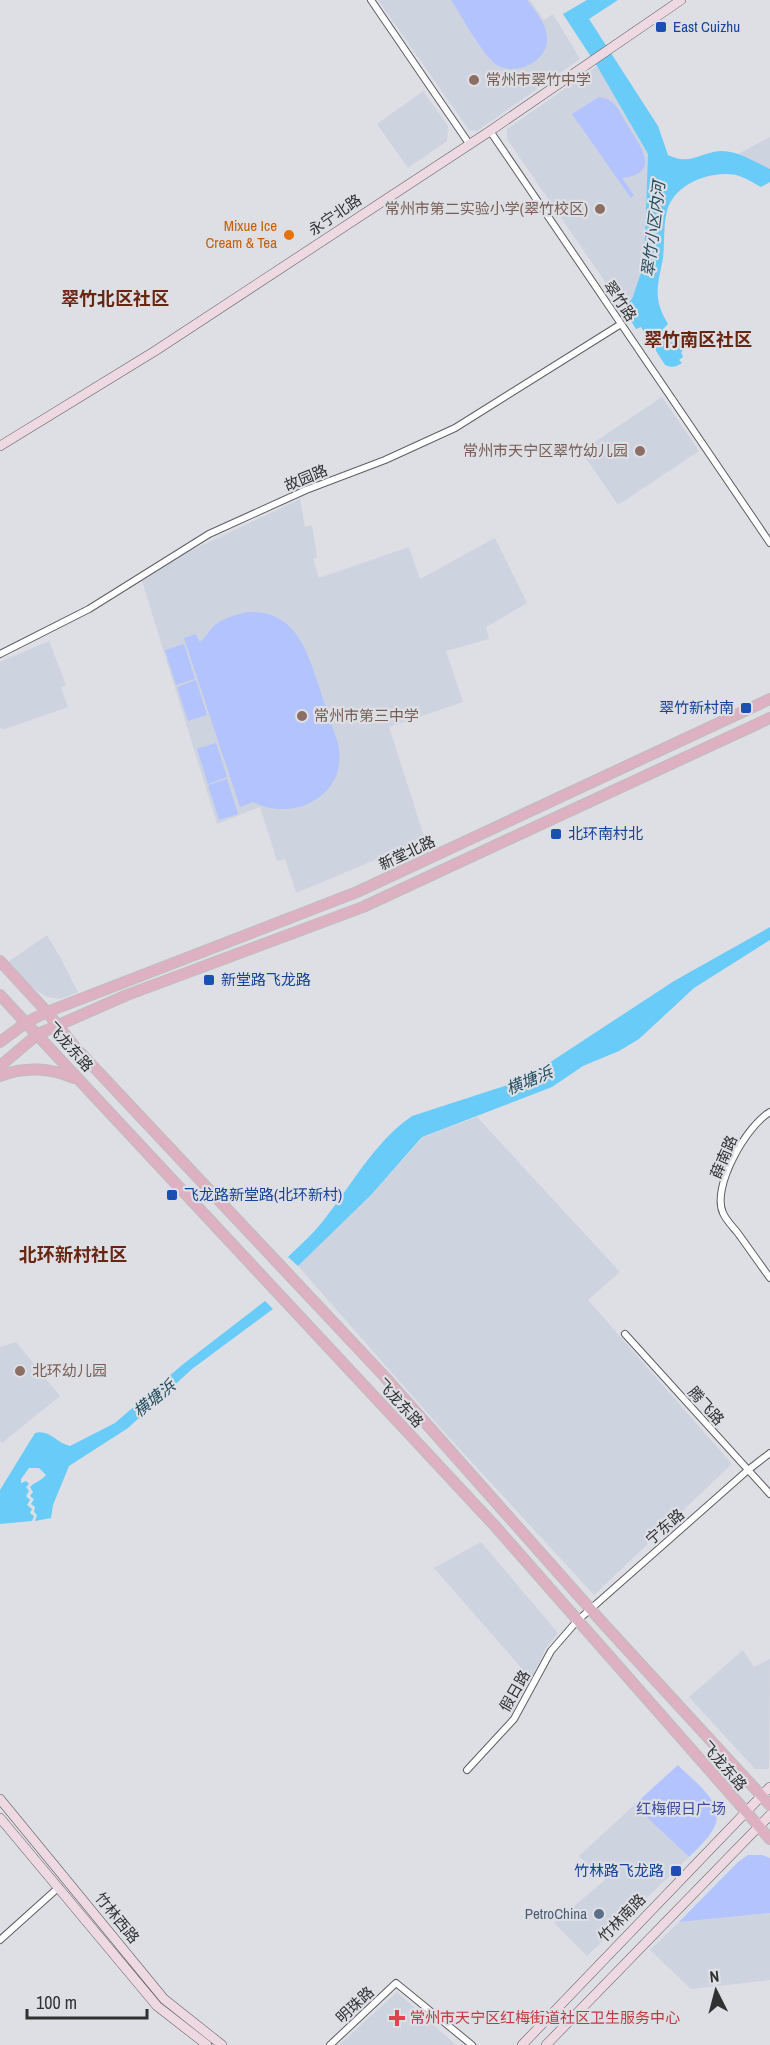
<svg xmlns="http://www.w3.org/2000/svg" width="770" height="2045" font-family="'Archivo Narrow','Noto Sans SC',sans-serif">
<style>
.built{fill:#ced3e0}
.green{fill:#b2c3fe}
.water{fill:#69cbf7}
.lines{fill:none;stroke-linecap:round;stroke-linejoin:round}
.street-casing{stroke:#5d5f64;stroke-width:8}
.secondary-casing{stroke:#5d5f64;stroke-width:10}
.primary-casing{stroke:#bdbdbe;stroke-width:12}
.street{stroke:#fff;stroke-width:6}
.secondary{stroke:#eed8e1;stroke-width:9}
.primary{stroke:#ddb1c2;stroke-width:10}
.transit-dot{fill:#1a4fb4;stroke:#dddfe5;stroke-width:2}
.education-dot{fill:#8d6e63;stroke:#dddfe5;stroke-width:2}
.food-dot{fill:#e8710a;stroke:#dddfe5;stroke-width:2}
.service-dot{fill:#5c6f8a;stroke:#dddfe5;stroke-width:2}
.health-dot{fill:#e0444e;stroke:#dddfe5;stroke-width:2}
.labels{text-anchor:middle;stroke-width:4.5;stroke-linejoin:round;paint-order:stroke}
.transit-label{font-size:15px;fill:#164399;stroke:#dddfe5;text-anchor:start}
.education-label{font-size:15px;fill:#785e54;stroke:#dddfe5;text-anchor:start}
.street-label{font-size:15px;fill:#303133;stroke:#dddfe5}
.food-label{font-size:15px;fill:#c56008;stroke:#dddfe5;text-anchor:end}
.park-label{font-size:15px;fill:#3d4ca3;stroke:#dddfe5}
.service-label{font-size:15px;fill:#4e5e75;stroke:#dddfe5;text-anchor:end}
.health-label{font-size:15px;fill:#be3a42;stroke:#dddfe5;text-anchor:start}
.water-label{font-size:16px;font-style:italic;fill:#224c5f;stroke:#dddfe5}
.quarter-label{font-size:18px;font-weight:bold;fill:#682610;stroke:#dddfe5}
</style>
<rect width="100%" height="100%" fill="#dddfe5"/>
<path class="built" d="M378,0H530L544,20L553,14L580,59L477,131L469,130Z
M597,66L648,154L644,264L632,299L623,308L507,139V129Z
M423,91L448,126L447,141L408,168L377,124Z
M770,137V169L738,154Z
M662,397L699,451L618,505L581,451Z
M300,499L305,527L312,525L317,557L313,559L319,578L409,547L420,579L495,538L527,603L486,627L489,639L446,651L463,702L389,727L425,839L296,893L285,859L277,861L260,807L217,824L142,581L184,554Z
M49,641L66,685L61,687L68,707L2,730L0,726V662Z
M47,935L60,957L78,992L61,999L47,997L33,988L8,962Z
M477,1117L620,1272L588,1300L732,1464L594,1595L445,1433L298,1266L371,1195L423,1137Z
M16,1342L60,1396L2,1443L0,1441V1347Z
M481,1542L558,1633L546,1648L531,1679L434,1568Z
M743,1650L754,1667L770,1659L769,1769H755L689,1697Z
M634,1805L689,1857L587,1956L554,1923L605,1880L579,1856Z
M770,1913V1980L691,1989L650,1950L679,1922Z
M397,1992L456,2045H339Z"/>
<path class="green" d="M451,0H527C535,11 546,23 547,37C549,61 516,77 497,65C483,56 461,15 451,0Z
M599,97C604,98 608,99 612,102C619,108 623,118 628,126C640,145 662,174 622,178L634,195L631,198L572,114Z
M247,612C294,610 305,646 318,683C324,702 330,721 337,740C352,792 297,824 253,802L240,807L184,638L196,634L199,642C206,639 209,630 215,625C224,618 236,615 247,612Z
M184,644L195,679L176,685L165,650Z
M196,680L207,715L188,721L177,687Z
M216,743L227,777L208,784L197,749Z
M227,779L238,814L219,820L208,785Z
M678,1765C694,1782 730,1805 712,1831C706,1841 697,1849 689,1857L634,1805Z
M748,1855H762L770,1858V1913L679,1922L738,1862Z"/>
<path class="water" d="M587,0H618L589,19L658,126L668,155C691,166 698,153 720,151C737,150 755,162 770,169V182L761,187C754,183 744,177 736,175C710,170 674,184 667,211C663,226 665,242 663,258C658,285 652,298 668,324L663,329L672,342L681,336L686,342L682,345L685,349L681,352L683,357L679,360L682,363C676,367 672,368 665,365L641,327L636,329L623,308L632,299L644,264L648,154L597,66L563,14Z
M770,927V940L694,988L639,1039L619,1051L583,1066L552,1087L422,1137L371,1195L298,1266L288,1257C300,1245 313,1234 323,1221C351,1186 375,1141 412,1116L523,1080L674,981Z
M265,1301L273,1309L192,1369L128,1428L69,1466L53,1505L51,1518L35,1521L37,1515L34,1512L35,1507L31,1504L34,1499L30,1496L33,1492L30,1487C35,1482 41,1481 46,1475L39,1468H29L21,1479V1483L26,1481L29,1484L26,1487L29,1491L26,1496L30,1500L27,1505L32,1509L30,1513L34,1516L32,1521L0,1524V1490L35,1433C50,1429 56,1443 70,1446L115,1423L182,1365Z"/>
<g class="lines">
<g class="street-casing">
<path id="street" d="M371,0L470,145
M490,131L770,543
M0,654L89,609L209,534L306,490L385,460L455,428L621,324
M770,1112C747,1125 711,1187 723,1213C726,1220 732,1226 737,1232C748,1247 759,1263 770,1278
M625,1334L770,1494
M467,1770L514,1719L551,1651L577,1621L748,1470L770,1453
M0,1940L59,1887
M330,2045L396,1983L472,2045"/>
</g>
<g class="secondary-casing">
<path id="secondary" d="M0,446L155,351L490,131L681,0
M0,1799L164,1999L222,2045
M0,1818L157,2006L207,2045
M522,2045L770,1787
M546,2045L770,1815"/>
</g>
<g class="primary-casing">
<path id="primary" d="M0,961L47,1012L75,1047L384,1376L601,1621L770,1805
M0,995L495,1526L770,1839
M0,1042L27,1022L47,1012L357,892L770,699
M0,1066L38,1034L127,995L363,907L770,718
M0,1076C24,1066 51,1068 74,1078"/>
</g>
<use href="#street" class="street"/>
<use href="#secondary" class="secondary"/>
<use href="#primary" class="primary"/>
</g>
<g class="transit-dot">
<rect x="655" y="21" width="12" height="12" rx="3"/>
<rect x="740" y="702" width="12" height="12" rx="3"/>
<rect x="550" y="828" width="12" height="12" rx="3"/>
<rect x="203" y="974" width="12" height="12" rx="3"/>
<rect x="166" y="1189" width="12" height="12" rx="3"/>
<rect x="670" y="1865" width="12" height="12" rx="3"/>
</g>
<g class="education-dot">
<circle cx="474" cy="80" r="6"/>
<circle cx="600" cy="209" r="6"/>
<circle cx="640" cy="451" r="6"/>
<circle cx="302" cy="716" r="6"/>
<circle cx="20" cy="1371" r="6"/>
</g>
<circle class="food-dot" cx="289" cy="235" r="6"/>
<circle class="service-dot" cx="599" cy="1914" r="6"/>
<path class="health-dot" d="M394 2009h6v6h6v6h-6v6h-6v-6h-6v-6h6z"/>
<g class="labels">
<g class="transit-label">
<text x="673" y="32">East Cuizhu</text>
<text x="734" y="713" text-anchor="end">翠竹新村南</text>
<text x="568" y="839">北环南村北</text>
<text x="221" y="985">新堂路飞龙路</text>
<text x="184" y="1200">飞龙路新堂路(北环新村)</text>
<text x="664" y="1876" text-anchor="end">竹林路飞龙路</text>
</g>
<g class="education-label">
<text x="486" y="85">常州市翠竹中学</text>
<text x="588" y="214" text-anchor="end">常州市第二实验小学(翠竹校区)</text>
<text x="628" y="456" text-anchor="end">常州市天宁区翠竹幼儿园</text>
<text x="314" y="721">常州市第三中学</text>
<text x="32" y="1376">北环幼儿园</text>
</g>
<g class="street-label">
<text transform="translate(335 215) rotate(-34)" y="5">永宁北路</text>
<text transform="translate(620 301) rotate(56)" y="5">翠竹路</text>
<text transform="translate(306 478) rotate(-22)" y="5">故园路</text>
<text transform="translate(407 853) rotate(-25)" y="5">新堂北路</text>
<text transform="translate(70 1047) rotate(48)" y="5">飞龙东路</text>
<text transform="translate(724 1157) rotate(-67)" y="5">薛南路</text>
<text transform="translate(400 1403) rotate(47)" y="5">飞龙东路</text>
<text transform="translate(706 1406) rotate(48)" y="5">腾飞路</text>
<text transform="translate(665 1527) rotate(-41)" y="5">宁东路</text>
<text transform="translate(515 1691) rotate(-60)" y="5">假日路</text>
<text transform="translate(724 1766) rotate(49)" y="5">飞龙东路</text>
<text transform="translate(117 1918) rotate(51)" y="5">竹林西路</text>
<text transform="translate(622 1918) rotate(-46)" y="5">竹林南路</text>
<text transform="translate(355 2005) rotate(-43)" y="5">明珠路</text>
</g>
<g class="food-label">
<text x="277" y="231">Mixue Ice<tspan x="277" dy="17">Cream &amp; Tea</tspan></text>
</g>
<g class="park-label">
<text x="681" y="1814">红梅假日广场</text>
</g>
<g class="service-label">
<text x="587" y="1919">PetroChina</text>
</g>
<g class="health-label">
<text x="410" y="2023">常州市天宁区红梅街道社区卫生服务中心</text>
</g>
<g class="water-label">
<text transform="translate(653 229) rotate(-83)" y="6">翠竹小区内河</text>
<text transform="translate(529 1080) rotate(-22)" y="6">横塘浜</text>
<text transform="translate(154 1398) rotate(-39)" y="6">横塘浜</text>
</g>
<g class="quarter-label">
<text x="115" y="305">翠竹北区社区</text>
<text x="698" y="346">翠竹南区社区</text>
<text x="73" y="1261">北环新村社区</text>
</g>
</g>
<g transform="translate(716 1991) rotate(354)" stroke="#dddfe5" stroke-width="4.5" paint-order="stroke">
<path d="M0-4.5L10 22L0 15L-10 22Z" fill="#303133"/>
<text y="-9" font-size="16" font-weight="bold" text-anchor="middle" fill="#303133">N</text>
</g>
<path d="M27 2009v9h120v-9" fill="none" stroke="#303133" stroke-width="3"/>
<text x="36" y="2009" font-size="18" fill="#303133" stroke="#dddfe5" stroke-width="4.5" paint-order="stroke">100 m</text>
</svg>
